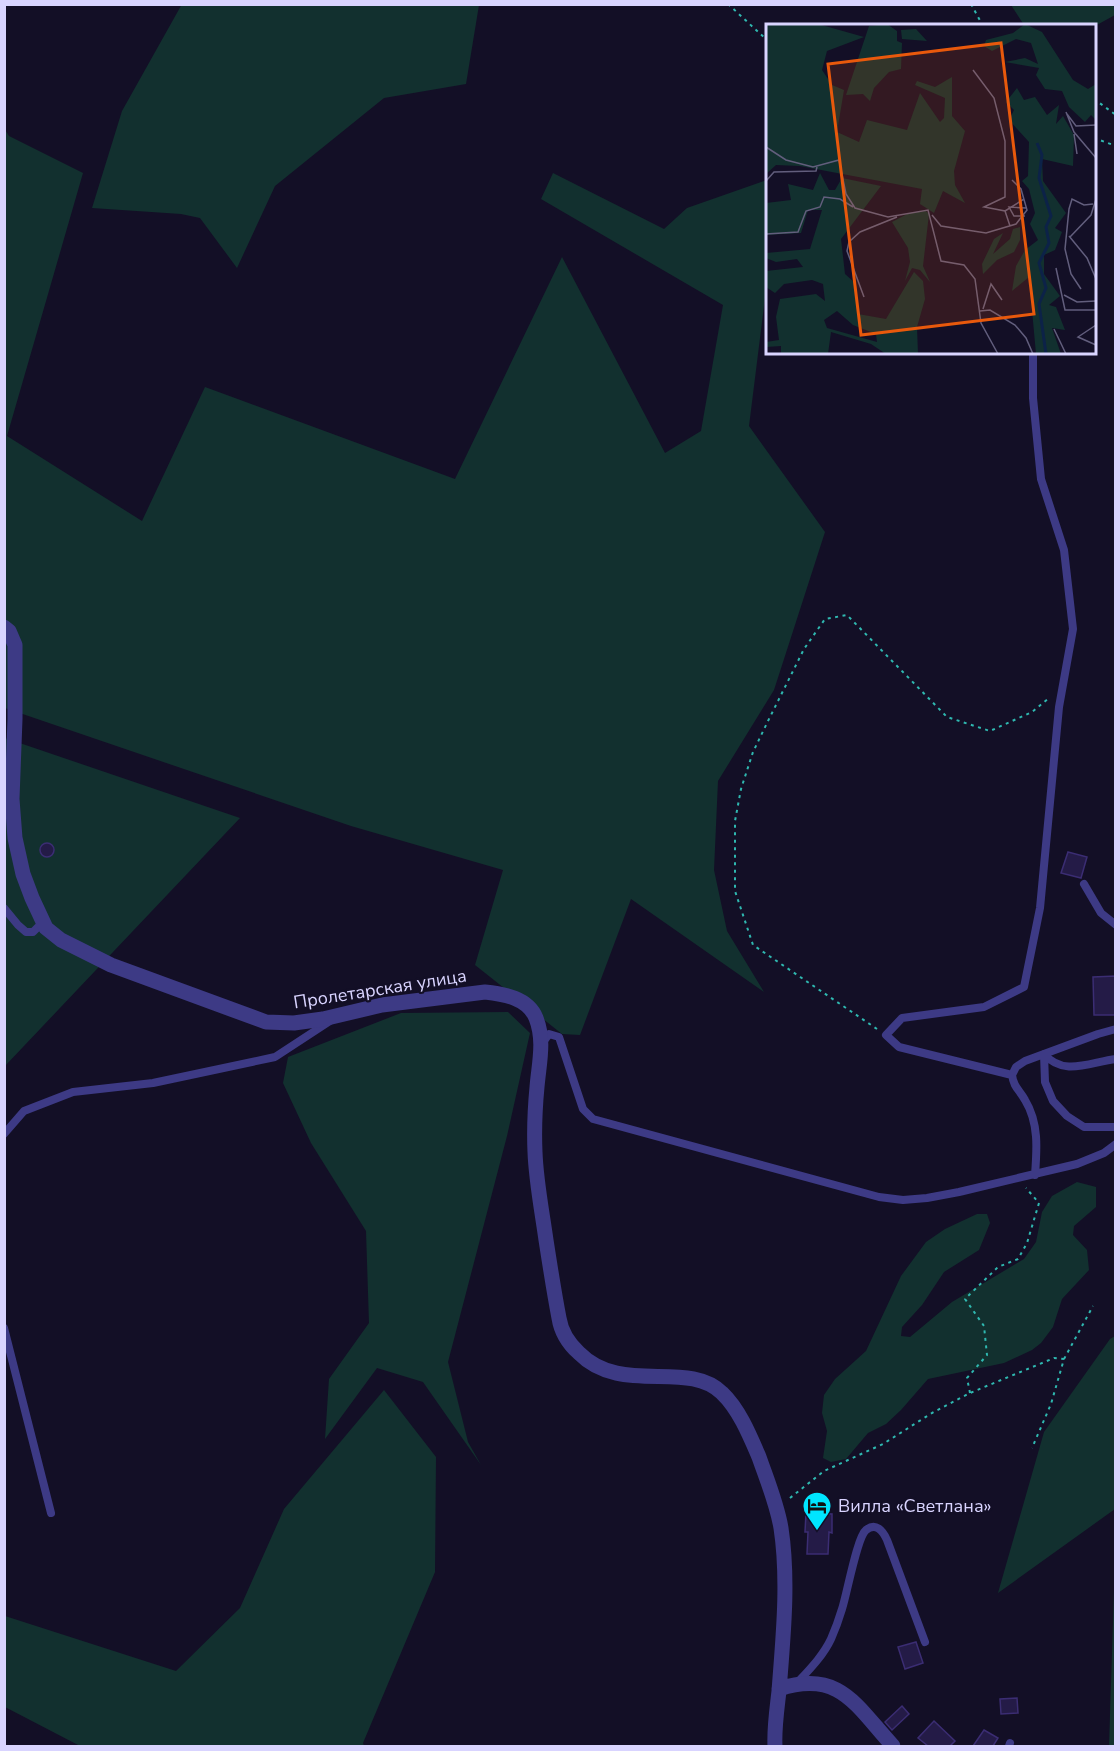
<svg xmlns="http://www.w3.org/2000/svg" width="1120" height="1751" font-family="'Nunito Sans',sans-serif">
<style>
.green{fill:#12302f}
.building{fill:#241b47;stroke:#3b2d73;stroke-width:1.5}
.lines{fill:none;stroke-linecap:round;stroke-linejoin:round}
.path{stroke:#2fb8b0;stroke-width:2;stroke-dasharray:3 4.5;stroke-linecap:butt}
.service{stroke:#3d3a85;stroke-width:8}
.minor{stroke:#3d3a85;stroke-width:15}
.labels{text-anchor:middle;stroke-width:4.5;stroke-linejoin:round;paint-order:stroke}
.street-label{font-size:18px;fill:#d9d4ff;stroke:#130f26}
.poi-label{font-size:18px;fill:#d9d4ff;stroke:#130f26;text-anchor:start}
.inset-river{fill:none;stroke:#0c2248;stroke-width:3}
.inset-road{fill:none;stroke:#625e7d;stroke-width:1.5}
.view{fill:#e8590c;fill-opacity:0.15;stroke:#e8590c;stroke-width:3}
.inset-edge{fill:none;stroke:#d9d4ff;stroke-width:3}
</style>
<rect width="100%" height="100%" fill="#130f26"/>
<path class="green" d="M182,4H479V5L466,84L384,98L275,186L237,268L200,218L181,214L92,208L122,111Z
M1011,5H1115V15L1095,26L1024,25Z
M4,128L9,136L83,173L7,436L142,521L205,387L455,479L562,257L665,453L701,431L723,305L541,199L553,173L664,229L687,208L767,180V282L749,426L825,532L774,690L718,781L714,870L727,931L764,992L631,899L580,1035L562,1034L475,965L503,870L351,826L5,708Z
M5,738L240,818L5,1066Z
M508,1012L530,1033L507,1136L448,1362L468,1442L481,1465L423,1382L377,1368L325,1439L329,1379L369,1323L366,1231L311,1143L283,1083L288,1057L401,1013Z
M1077,1182L1096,1187V1207L1074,1226L1073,1235L1087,1250L1089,1270L1062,1299L1053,1327L1041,1343L1032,1350L1004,1363L928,1379L901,1410L886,1424L868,1433L846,1459L831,1462L823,1458L827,1431L822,1413L824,1395L835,1379L866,1351L901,1276L926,1242L945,1229L977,1214H987L990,1223L979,1250L944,1272L922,1305L902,1327L901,1336L910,1337L952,1302L1024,1259L1036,1242L1042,1212L1052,1196Z
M1115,1336V1509L998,1593L1044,1432L1110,1339Z
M384,1390L436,1457L435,1572L363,1743L364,1746H80L5,1707V1616L176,1671L240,1608L284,1509Z
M1115,1559L1116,1746H1109Z"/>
<path class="building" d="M40 850a7 7 0 1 1 14 0a7 7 0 1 1-14 0Z
M1068,852L1087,857L1081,878L1061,873Z
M1116,976V1015H1094L1093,977Z
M806,1513L832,1514V1533L829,1532L828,1554H807L808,1532H805Z
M916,1642L923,1663L905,1669L898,1647Z
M1017,1698L1018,1713L1001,1714L1000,1699Z
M902,1706L909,1714L892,1730L885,1722Z
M934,1721L955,1741L950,1746H928L918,1738Z
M984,1730L998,1738L993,1746H973Z"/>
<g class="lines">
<path class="path" d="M728,4L768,41
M971,4L983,26
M1094,99L1116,115
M1094,138L1116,146
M877,1029L753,945L735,891V821L741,789L753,752L768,721L804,649L825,619L847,615L947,717L990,731L1032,712L1049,698
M1064,1359L1093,1306
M970,1393L967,1378L987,1355L984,1326L965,1299L998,1267L1018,1259L1027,1243L1039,1203L1026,1188
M790,1498L824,1471L883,1444L932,1413L970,1393L1054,1358L1064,1359L1051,1404L1032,1448"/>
<path class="service" d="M1033,352V398L1041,479L1064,550L1073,629L1059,707L1040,908L1024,987L984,1007L902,1018L886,1035L899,1047L1012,1075C1014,1088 1019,1089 1025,1100C1039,1123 1037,1149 1035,1175
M1084,884L1101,913L1116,925
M4,908L18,925L26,932H33L38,927L46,928
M543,1042L549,1034L559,1037L583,1109L593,1119L879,1197L903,1200L927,1198L959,1192L1077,1164L1104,1153L1116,1144
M1044,1054L1045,1082L1053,1101L1067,1116L1084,1127H1116
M1044,1054C1064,1077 1090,1062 1116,1059
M1012,1075L1016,1067L1025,1061L1098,1034L1116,1029
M4,1134L24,1111L73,1092L153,1083L275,1057L330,1021
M4,1328L51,1513
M797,1683C809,1670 823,1656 831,1639C835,1630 839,1619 842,1609C847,1594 857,1537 866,1530C876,1522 883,1531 887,1540L925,1642
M1009,1746L1010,1743"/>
<path class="minor" d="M4,627L9,631L15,645V719L12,799L15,838L23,874L32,898L46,928L61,940L111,965L266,1022L294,1023L323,1019L382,1005L485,992C504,994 528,998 536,1018C545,1041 539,1063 537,1087C535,1108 534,1130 535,1152C536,1181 542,1211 546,1240C550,1266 554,1292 559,1318C561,1331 569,1344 579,1353C621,1396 688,1359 722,1393C739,1409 750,1436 759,1457C767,1480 777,1504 781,1528C789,1581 783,1638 779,1691C777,1709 774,1728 775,1746
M779,1689C840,1669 856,1706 893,1746"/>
</g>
<defs>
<g id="hotel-pin" transform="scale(1.5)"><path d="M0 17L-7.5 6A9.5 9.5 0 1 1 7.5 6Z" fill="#00e5ff" stroke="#130f26"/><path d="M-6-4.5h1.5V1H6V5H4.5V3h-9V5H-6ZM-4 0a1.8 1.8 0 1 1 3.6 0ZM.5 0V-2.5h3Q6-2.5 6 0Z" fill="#111"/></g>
</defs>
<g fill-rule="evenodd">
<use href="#hotel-pin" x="817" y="1506"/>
</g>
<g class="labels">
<g class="street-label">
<text transform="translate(380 989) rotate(-9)" y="6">Пролетарская улица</text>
</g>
<g class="poi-label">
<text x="838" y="1512">Вилла «Светлана»</text>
</g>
</g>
<g transform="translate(766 24)">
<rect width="330" height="330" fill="#130f26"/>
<path d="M0,0H52L98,13L61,27L56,46L66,61L78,66L71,108L93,118L101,96L141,106L154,69L174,98L178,94L179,74L149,61L151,57L169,63L186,53V92L199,107L188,147L189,161L199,179L177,167L168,189L154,180L156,165L34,142L10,141L0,150ZM121,0L131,7V17L136,19L135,45L123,48L108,64L104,77L97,70L80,71L103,2ZM259,0L276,8L307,56L322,65L330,60L329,95L325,91L319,98L303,83L296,67L279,65L270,51L273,44L239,38L259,34L272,40L265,19L250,15L226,27L218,22L220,16L247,9ZM150,5L161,17L136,15L135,6ZM251,64L258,76L269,73L281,91L293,81L290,100L297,92L308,111L307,142L276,135L277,157L300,189L289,204L296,208L289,226L278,231V250L294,272L283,281L290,283L299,306L286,304L295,330H270L263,253L246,267L250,242L259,226L272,216L264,200L269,189L263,165L256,157L262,152L263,118L243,96L248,86L240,78ZM54,149L63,166H69L76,154L115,162L75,215L79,250L89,259L92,290L120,295L148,248L157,257L159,275L151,303L152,330H120L105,320L65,308L62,330H15V322L0,323V318L13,316L10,293L14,275L50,270L59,277L57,260L46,256L18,260L9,269L0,263V247L37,243L31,235L10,238L0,234V229L44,225L56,186H42L35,209L0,211V179L25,176L22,160L47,166ZM71,287L87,301L110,310L111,318L61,304L58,296ZM160,187L163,190L157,242L164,258L154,246L146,244L139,257L144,238L142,224L126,198L143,189ZM254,203V216L248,228L231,236L217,250L216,240L228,215L237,209L227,230L244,215L247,205Z" fill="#12302f" fill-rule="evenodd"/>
<path class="inset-river" d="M271,119L276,131L273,154L285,192L280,203L283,219L273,239L280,264L273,280L280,330"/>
<path class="inset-road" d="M207,46L228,74L239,117V173L218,183L239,187L244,202M300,88L308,108L330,134M301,90L310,102L330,101M308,110L311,130M0,123L20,136L47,143L73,136L80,170L89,184L122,193L162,186L175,237L198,241L209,255L215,299L232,330M0,157L8,148L50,147L51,143M239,187L258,175M166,191L175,202L220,209L250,200L261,186L255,165L246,156M259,192H248L243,183L260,184M0,210L32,208L40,187L54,183L58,173L74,175L87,183M303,212L321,234L330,255M304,213L325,191L330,175M290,244L299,286H330M315,265L305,250L299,225L303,185L306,175L318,181L327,180M298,271L311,278L330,277M98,273L81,227L83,218L94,208L131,193M217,285L225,260L236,276M214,287L224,286L249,301L260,314L267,330M330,301L312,313L330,321M288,305L300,330"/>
<path class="view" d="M235,19L268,290L95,311L62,40Z"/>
<rect width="330" height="330" class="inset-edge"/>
</g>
<rect width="1120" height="1751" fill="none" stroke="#d9d4ff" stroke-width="12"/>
</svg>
